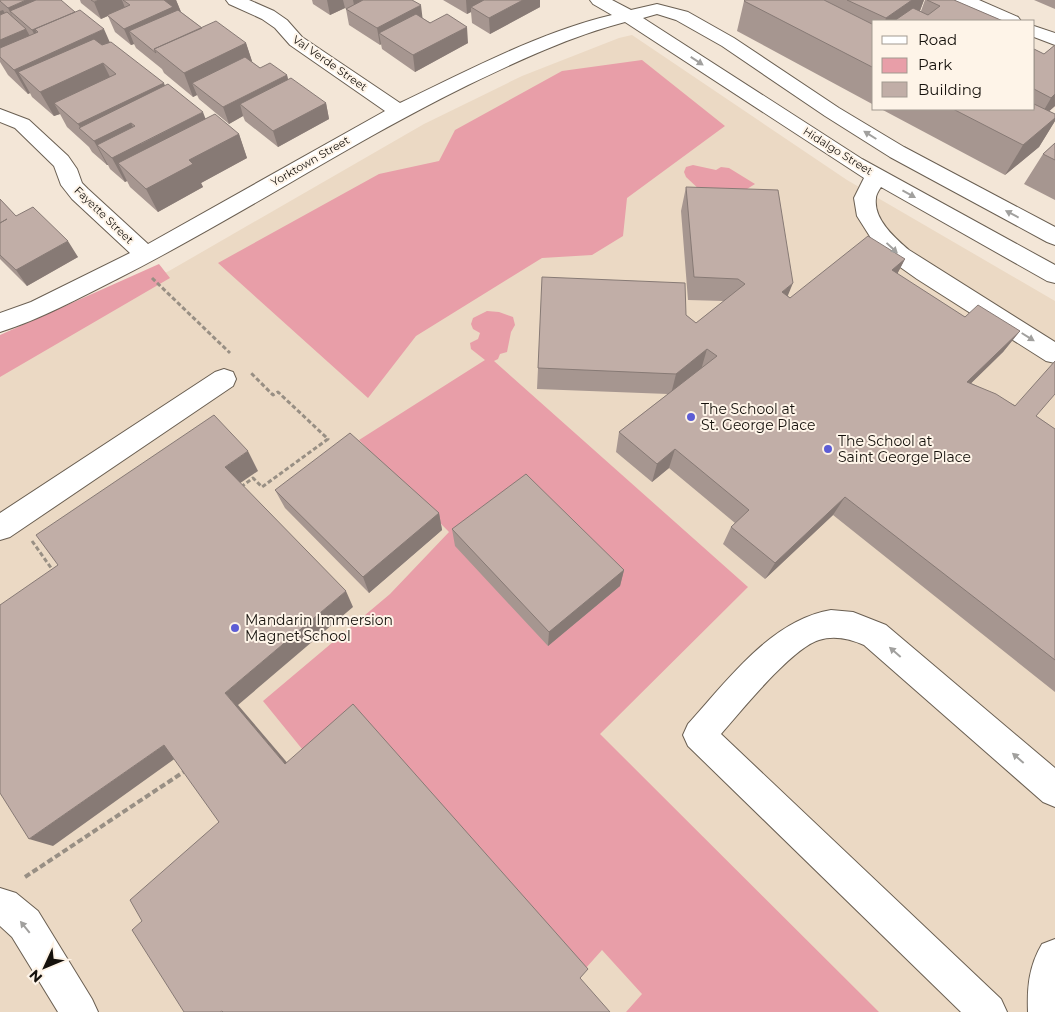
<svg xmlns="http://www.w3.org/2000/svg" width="1055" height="1012" font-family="Montserrat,sans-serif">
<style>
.built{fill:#ebd9c4}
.green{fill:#e89ea8}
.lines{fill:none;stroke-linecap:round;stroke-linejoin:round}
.minor-casing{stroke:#6a5f52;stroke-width:2}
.path-far1{stroke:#988f84;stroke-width:3;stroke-dasharray:4.5 2.5;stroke-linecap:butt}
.path{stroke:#988f84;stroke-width:4;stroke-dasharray:6 3;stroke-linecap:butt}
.minor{fill:#fff;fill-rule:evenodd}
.wall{fill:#a69690}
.shaded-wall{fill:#877a75}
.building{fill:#c1aea7;stroke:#877a75}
.oneway{fill:#a1a09e}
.poi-dot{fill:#5d5dd5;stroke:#fef4e8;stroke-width:2}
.labels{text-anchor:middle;stroke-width:4;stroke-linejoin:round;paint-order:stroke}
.far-street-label{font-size:11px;fill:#15110c;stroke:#fef4e8}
.poi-label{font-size:14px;fill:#15110c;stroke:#fef4e8;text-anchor:start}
</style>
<rect width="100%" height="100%" fill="#f3e6d7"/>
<path class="built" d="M632,35L847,180L1055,301V1012H0V346L169,271L424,124L522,76L619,38Z"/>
<path class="green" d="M642,60L725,126L627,198L623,236L592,255L542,258L416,336L368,398L218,263L379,174L439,161L455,130L562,71Z
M693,165L716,170L721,167L729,168L755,184L739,194L702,192L686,177L684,172L686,167Z
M159,264L170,278L0,377V335Z
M487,311L499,312L513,317L515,325L511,332L507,352L500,354L498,359L494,361L748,587L600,734L879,1012H626L642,994L602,950L585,969L311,760L263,701L390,594L449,532L359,440L485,360L471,349L470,343L478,339L480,333L473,329L471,324L473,318Z"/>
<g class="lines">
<g class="minor-casing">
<path id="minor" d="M226,0H249L274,11L287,20L302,37L400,103C467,71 540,32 612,15L593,4L590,0H612L631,10L657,4L688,12L734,38L839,108L904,147L1055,227V245L1047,242L890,157L825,116L722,46L676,20L657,14L643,18L862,159L1055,265V283L1047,281L881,187C879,190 876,195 876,198C873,219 895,238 909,250L1055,342V363L1046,361L917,279L893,262L876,246L857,216L854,198L864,178L625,22C571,36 518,61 468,85C348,144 236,219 117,279C79,298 41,319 0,332V313L31,302L130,253L72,199L61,185L54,166L15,128L0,122V109L29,120L68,156L77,169L82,183L88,189L148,244L385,111L290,45L275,28L262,19L229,4Z
M955,0H979L1018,17L1021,21H998L958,4Z
M1034,26L1055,33V45L1034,37Z
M224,369L233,372L236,379L233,386L10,537L0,540V513L215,372Z
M831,610L853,612L886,625L1055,768V807L1043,802L864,645C850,639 835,635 819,640C792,648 741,711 721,734L1001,999L1007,1012H961L688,746L683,735L688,724C727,681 771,620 831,610Z
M0,888L16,893L38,911L92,999L98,1012H58L12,937L0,926Z
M1055,939V1012H1028C1027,987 1029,966 1042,944Z"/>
</g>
<path class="path-far1" d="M152,278L230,353
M241,487L253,478L262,487L328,439L278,392L273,395L251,373
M32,541L54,572"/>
<path class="path" d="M25,877L185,771"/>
<use href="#minor" class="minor"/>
</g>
<path class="wall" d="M0,0L110,42L206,119L239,134L247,158L201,183L203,187L158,212L130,187L127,181L125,182L110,169L108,165H107L92,152L89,147L67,127L60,114L54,116L32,97L30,93L28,94L8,75L0,62Z
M80,0H176L181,12L202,28L246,43L252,62L260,68L287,75L288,80L326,103L329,119L278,147L245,121L243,116L229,124L199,99L197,95L193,97L164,73L162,69L136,48L134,44L131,45L115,32L108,16L101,19L81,3Z
M312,0H412L422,18L468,43L415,72L382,49L381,44L380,45L349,25L346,9L345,8L330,15L313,4Z
M443,0H540V7L490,34L472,23L471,12L467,14Z
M745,0H924L920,11H921L925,0H954L1003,21H874V105L737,31L744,1Z
M1034,0H1055V9Z
M1055,45V106L1049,111L1055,114V121L1039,147L1005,175L881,109H1034V49L1044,54Z
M1055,143V200L1024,184L1043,154Z
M686,187L788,296L790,298L905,259L897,274L965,317L1020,331L1003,352L971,383L1036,416L1055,429V692L833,515L765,579L723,544L731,527L735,523L669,468L652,482L616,452L619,432L668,394L537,389L538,368L686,315L696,323L724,301L688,300L681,211Z
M0,199L16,216L78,257L27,286L0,259Z
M275,490L439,513L442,530L369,593L285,508Z
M452,529L624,570L620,586L548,646L455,546Z"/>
<path class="shaded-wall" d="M26,0H54L10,11L16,24L8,8Z
M99,0H122L125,8L101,19L94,2Z
M164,0H176L181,12L129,31L134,44L131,45L124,29Z
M327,0H343L345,8L330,15Z
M353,0H386L356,15Z
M466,0H495L471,7V12L467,14Z
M523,0H540V7L490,34L489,18Z
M912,0H924L919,13L907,21H885L886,18Z
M421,5L423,22L379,33L381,44L380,45L377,28Z
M3,10L12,26L0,31V11Z
M75,12L38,32L35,29L43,45L41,47L32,30Z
M467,27L468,43L415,72L413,55Z
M26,29L35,45L0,57V40Z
M104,29L115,54L18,72L30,93L28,94L14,70Z
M246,43L254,67L192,83L197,95L193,97L184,73Z
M103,63L115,87L54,103L60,114L54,116L40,92Z
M287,75L291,92L240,104L243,116L229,124L223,107Z
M164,83L173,107L131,123L141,144L203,112L212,136L118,163L127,181L125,182L112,158L97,145L108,165H107L94,141L81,129L78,124Z
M1055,94V106L1037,122L1051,98Z
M326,103L329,119L278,147L273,131Z
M1055,118V121L1039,147L1005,175L1023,145Z
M239,134L247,158L201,183L203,187L158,212L146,189L189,160Z
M68,241L78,257L27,286L16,270Z
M905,259L893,282L892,270Z
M793,283L784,305L782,292Z
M1020,331L1003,352L952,402L967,382Z
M707,349L701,370L671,394L676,374Z
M675,449L669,468L652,482L657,464Z
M248,451L258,471L236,486L225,467Z
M845,497L833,515L765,579L775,563Z
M439,513L442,530L369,593L363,577Z
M624,570L620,586L548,646L549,632Z
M346,591L353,607L238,705L296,773L285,764L225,693Z
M164,745L180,755L53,846L29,839Z"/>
<path class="building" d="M0,0H26L8,8L0,1Z
M36,0H61L75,12L32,30L10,11Z
M91,0H99L94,2Z
M123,0H164L173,7L124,29L107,15L130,5Z
M363,0H412L421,5L377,28L346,9Z
M484,0H523L489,18L471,7Z
M745,0H824L874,25V68L744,1Z
M847,0H912L886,18Z
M927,0H954L1003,21H894L913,8L928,15L940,6Z
M80,10L104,29L14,70L0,57V48L38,32L35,29Z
M178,10L202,28L154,49L156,53L129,31Z
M7,12L26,29L0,40V15Z
M416,14L430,23L447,14L467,27L413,55L379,33Z
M216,21L246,43L184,73L154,49Z
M94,39L102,45L111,42L164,83L78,124L54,103L116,74L103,63L40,92L18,72Z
M1055,45V94L1051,98L1034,89V49L1044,54Z
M245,57L260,68L270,63L287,75L223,107L192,83Z
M291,78L326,103L273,131L240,104Z
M168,84L203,112L112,158L97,145L135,126L131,123L94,141L79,128Z
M1034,104L1055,114V118L1023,145L953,109H1034Z
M215,114L239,134L189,160L193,164L146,189L118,163Z
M1055,143V160L1043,154Z
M686,187L778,190L793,283L782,292L790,298L868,236L905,259L892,270L965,317L978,305L1020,331L967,382L996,394L1015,406L1055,361V394L1036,416L1055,429V660L845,497L775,563L731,527L749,510L675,449L657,464L619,432L717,356L707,349L676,374L538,368L542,277L685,283L686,315L696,323L745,284L738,279L694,277Z
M0,199L16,216L33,207L68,241L16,270L0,255V223L7,219L0,223Z
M214,415L248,451L225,467L346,591L225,693L285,764L353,704L588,969L580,978L610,1012H223L222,1011L220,1012H184L132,930L142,921L130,900L219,822L164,745L29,839L0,793V605L58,565L36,535Z
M350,433L439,513L363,577L275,490Z
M526,474L624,570L549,632L452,529Z"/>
<defs><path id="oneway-solid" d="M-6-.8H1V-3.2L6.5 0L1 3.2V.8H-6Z" transform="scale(1.25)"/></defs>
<g class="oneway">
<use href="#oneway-solid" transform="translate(697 61) rotate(33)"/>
<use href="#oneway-solid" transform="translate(870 135) rotate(-148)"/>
<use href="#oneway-solid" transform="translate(909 194) rotate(29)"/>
<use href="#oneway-solid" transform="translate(1012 214) rotate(-152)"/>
<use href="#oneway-solid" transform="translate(892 248) rotate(43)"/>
<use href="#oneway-solid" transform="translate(1028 337) rotate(32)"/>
<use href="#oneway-solid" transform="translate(895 652) rotate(-139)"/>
<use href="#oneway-solid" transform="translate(1018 758) rotate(-139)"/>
<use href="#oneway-solid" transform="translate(25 927) rotate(-129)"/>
</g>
<g class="poi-dot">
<circle cx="691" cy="417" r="5"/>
<circle cx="828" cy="449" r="5"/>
<circle cx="235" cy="628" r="5"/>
</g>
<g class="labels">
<g class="far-street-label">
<text transform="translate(330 63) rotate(35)" y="4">Val Verde Street</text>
<text transform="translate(838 151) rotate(32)" y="4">Hidalgo Street</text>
<text transform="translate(310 161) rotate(-30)" y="4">Yorktown Street</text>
<text transform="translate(104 215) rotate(44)" y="4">Fayette Street</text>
</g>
<g class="poi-label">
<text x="701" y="414">The School at<tspan x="701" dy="16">St. George Place</tspan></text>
<text x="838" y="446">The School at<tspan x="838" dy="16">Saint George Place</tspan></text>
<text x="245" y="625">Mandarin Immersion<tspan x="245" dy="16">Magnet School</tspan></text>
</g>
</g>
<rect x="872" y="20" width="162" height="90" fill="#fef4e8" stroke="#a19990"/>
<rect x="882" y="36" width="25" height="8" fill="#ffffff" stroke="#a19990"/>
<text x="918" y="45" font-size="15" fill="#15110c">Road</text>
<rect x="882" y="58" width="25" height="15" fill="#e89ea8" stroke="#a19990"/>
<text x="918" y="70" font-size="15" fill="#15110c">Park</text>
<rect x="882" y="82" width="25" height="15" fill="#c1aea7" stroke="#a19990"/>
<text x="918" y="95" font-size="15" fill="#15110c">Building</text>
<g transform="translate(45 967) rotate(226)" stroke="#fef4e8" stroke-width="4" paint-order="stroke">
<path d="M0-4L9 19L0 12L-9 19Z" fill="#15110c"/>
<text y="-8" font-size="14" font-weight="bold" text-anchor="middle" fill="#15110c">N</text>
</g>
</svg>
